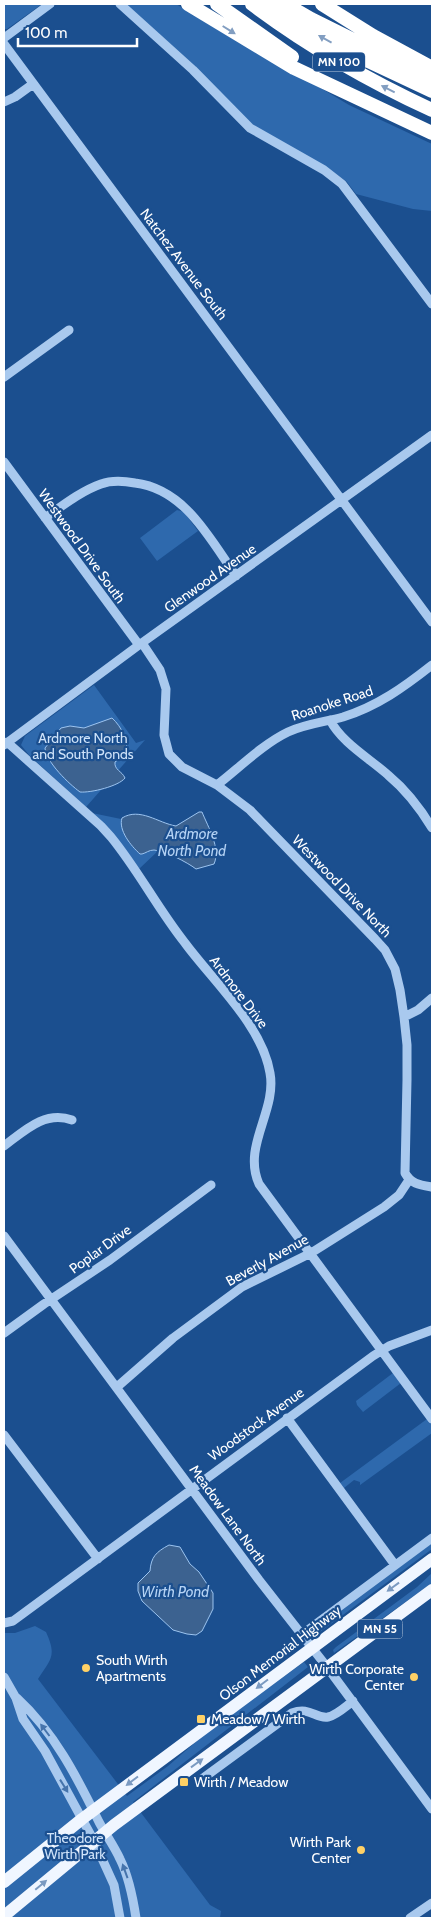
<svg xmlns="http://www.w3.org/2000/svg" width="436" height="1922" font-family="Cabin,sans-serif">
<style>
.green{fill:#2e69ad}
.water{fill:#3c6290;stroke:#9cc4f0}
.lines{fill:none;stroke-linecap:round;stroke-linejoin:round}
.minor{stroke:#a9c9ee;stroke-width:9}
.major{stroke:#f0f6ff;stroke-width:12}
.highway{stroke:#fff;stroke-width:14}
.oneway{fill:#829ec1}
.oneway2{fill:#7b9ac1}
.oneway3{fill:#4674ac}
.poi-dot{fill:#ffd166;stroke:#1b4f8f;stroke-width:2}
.labels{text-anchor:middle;stroke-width:4.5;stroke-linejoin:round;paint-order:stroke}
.shield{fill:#1b4f8f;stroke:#bbcadd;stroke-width:1}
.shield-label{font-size:12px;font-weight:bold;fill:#fff}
.street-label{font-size:14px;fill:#fff;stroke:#1b4f8f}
.park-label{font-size:14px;fill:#cfe3fa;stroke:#1b4f8f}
.poi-label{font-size:14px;fill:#fff;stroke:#1b4f8f;text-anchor:start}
.water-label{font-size:15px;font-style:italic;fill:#b5d3f5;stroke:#1b4f8f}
</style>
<rect width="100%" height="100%" fill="#1b4f8f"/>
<path class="green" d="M4,4H42L7,29H4Z
M126,4H176L241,44L244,42L349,105L432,144V211L413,209L356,194L347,182L329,169L255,127L224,98L187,59Z
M177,510L184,512L198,531L157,561L140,538Z
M94,685L136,743L145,740L86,807L29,755L21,745L25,736Z
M92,813L179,831L139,869Z
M393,1373L401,1383L363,1412L357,1405L356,1401Z
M427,1419L432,1425V1433L349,1493L360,1485V1482L354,1480L344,1488L340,1483Z
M432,1543V1549L320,1632L317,1634L315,1631L310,1634Z
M432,1573V1583L334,1653L333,1650L336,1647L417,1587Z
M35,1626L46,1632C57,1656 51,1659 38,1679L127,1796L168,1766L205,1734L304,1662L308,1667L133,1802L210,1905L221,1911L220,1918H4V1633H15Z"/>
<path class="water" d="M112,718C122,727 129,742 126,754L115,762C114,770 122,771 125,778C119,786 91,793 80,792C69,784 46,762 45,748L61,728L70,726L84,728Z
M199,812H202C208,827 221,848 214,864L196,869C187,862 165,851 154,850C149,850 146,853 142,854H140C131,846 118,830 122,818C140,807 158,823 176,826Z
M169,1545L180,1547L190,1564L199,1572L213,1593V1609L202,1631L196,1635L187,1634L173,1630L142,1601L138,1591V1583L150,1571C151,1557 156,1552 169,1545Z"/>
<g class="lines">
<path class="minor" d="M120,4L193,70L250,128L324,170L342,184L432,304
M4,38L50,4
M4,44L432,622
M4,102L15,97L33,84
M4,377L69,330
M4,462L139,645
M45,518C62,506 81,491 101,484C112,480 124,481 135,483C185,489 210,539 236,576
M142,643L160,670L166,689L164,735L169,754L182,767L217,785L250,810L375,939L385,950L395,969L400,990L404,1017L407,1045V1080L405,1173C411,1184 420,1185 432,1187
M330,720C342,743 369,758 388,775C406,790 420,808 432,828
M7,742L101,826L111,837C138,870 158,909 185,943C213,981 262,1025 270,1073C277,1111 242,1146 259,1184L432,1419
M4,745L139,645L432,435
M217,785C239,768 263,744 288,732C305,724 325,722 343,717C378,706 404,687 432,665
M404,1017L418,1010L432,998
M4,1146C24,1131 45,1110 72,1120
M4,1236L259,1580L327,1667L432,1809
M4,1333L44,1304L110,1260L211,1185
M117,1387L173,1338L242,1287L311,1253L384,1207L399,1195L409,1180
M287,1418L395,1565
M4,1435L98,1559
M4,1623L13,1621L373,1356L389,1346L432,1330
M301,1635L432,1538
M4,1677L16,1698L23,1719L45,1751L94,1841L114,1885L120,1918
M17,1698C54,1732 77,1777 99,1822C106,1835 114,1846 120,1859C129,1877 133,1898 136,1918
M202,1779L292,1713C310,1706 315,1719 328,1717C337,1715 346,1706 353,1701
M410,1918L432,1903"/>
<path class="major" d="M4,1882L82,1819L432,1559
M4,1916L114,1825L432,1590"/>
<path class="highway" d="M188,4L294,68L432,133
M217,4L292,57
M252,4C308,46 369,81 432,110
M264,4L347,51L432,91
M285,4L311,19L432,79
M322,4L373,36L432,68"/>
</g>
<defs><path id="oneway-solid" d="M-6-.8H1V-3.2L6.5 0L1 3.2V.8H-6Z" transform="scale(1.25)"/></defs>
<g class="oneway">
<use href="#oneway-solid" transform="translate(229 30) rotate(32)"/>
<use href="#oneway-solid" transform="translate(325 39) rotate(-151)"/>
<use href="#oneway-solid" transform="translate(388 89) rotate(-153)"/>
</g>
<g class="oneway2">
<use href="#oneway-solid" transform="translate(393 1587) rotate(144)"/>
<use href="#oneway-solid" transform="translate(262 1684) rotate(143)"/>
<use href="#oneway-solid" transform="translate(197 1763) rotate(-36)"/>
<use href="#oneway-solid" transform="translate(132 1781) rotate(143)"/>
<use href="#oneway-solid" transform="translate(41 1885) rotate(-40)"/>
</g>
<g class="oneway3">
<use href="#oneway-solid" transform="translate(45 1730) rotate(-127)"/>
<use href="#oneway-solid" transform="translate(64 1786) rotate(58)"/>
<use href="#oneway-solid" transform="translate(125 1871) rotate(-110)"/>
</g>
<g class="poi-dot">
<circle cx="86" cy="1668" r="5"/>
<circle cx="414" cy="1677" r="5"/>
<rect x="196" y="1714" width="10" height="10" rx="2.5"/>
<rect x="179" y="1777" width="10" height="10" rx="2.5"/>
<circle cx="361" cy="1850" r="5"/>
</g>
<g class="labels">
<g class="shield">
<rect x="313" y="52.5" width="52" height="19" rx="4"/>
<rect x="357.5" y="1619.5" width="45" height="19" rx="4"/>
</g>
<g class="shield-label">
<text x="339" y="66">MN 100</text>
<text x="380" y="1633">MN 55</text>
</g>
<g class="street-label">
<text transform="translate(184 264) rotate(53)" y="5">Natchez Avenue South</text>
<text transform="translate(82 546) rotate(54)" y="5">Westwood Drive South</text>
<text transform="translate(210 578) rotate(-35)" y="5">Glenwood Avenue</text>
<text transform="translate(332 703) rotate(-18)" y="5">Roanoke Road</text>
<text transform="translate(342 886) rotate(46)" y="5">Westwood Drive North</text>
<text transform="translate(239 992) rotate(53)" y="5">Ardmore Drive</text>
<text transform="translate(100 1249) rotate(-36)" y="5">Poplar Drive</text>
<text transform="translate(267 1260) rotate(-29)" y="5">Beverly Avenue</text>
<text transform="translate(256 1424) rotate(-36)" y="5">Woodstock Avenue</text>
<text transform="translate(228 1515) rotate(54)" y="5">Meadow Lane North</text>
<text transform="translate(280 1653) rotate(-37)" y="5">Olson Memorial Highway</text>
</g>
<g class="park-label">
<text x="83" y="743">Ardmore North<tspan x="83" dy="16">and South Ponds</tspan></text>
<text x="75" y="1843">Theodore<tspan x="75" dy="16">Wirth Park</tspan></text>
</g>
<g class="poi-label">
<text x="96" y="1665">South Wirth<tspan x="96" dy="16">Apartments</tspan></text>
<text x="404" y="1674" text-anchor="end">Wirth Corporate<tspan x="404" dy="16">Center</tspan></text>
<text x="211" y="1724">Meadow / Wirth</text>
<text x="194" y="1787">Wirth / Meadow</text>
<text x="351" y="1847" text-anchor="end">Wirth Park<tspan x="351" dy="16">Center</tspan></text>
</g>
<g class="water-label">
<text x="192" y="839">Ardmore<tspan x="192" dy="17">North Pond</tspan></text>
<text x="175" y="1597">Wirth Pond</text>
</g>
</g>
<rect width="436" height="1922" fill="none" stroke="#ffffff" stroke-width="10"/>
<path d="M18 38v8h119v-8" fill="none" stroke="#ffffff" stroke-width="2.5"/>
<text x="25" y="38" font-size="15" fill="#ffffff" stroke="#1b4f8f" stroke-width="4" paint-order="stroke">100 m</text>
</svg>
